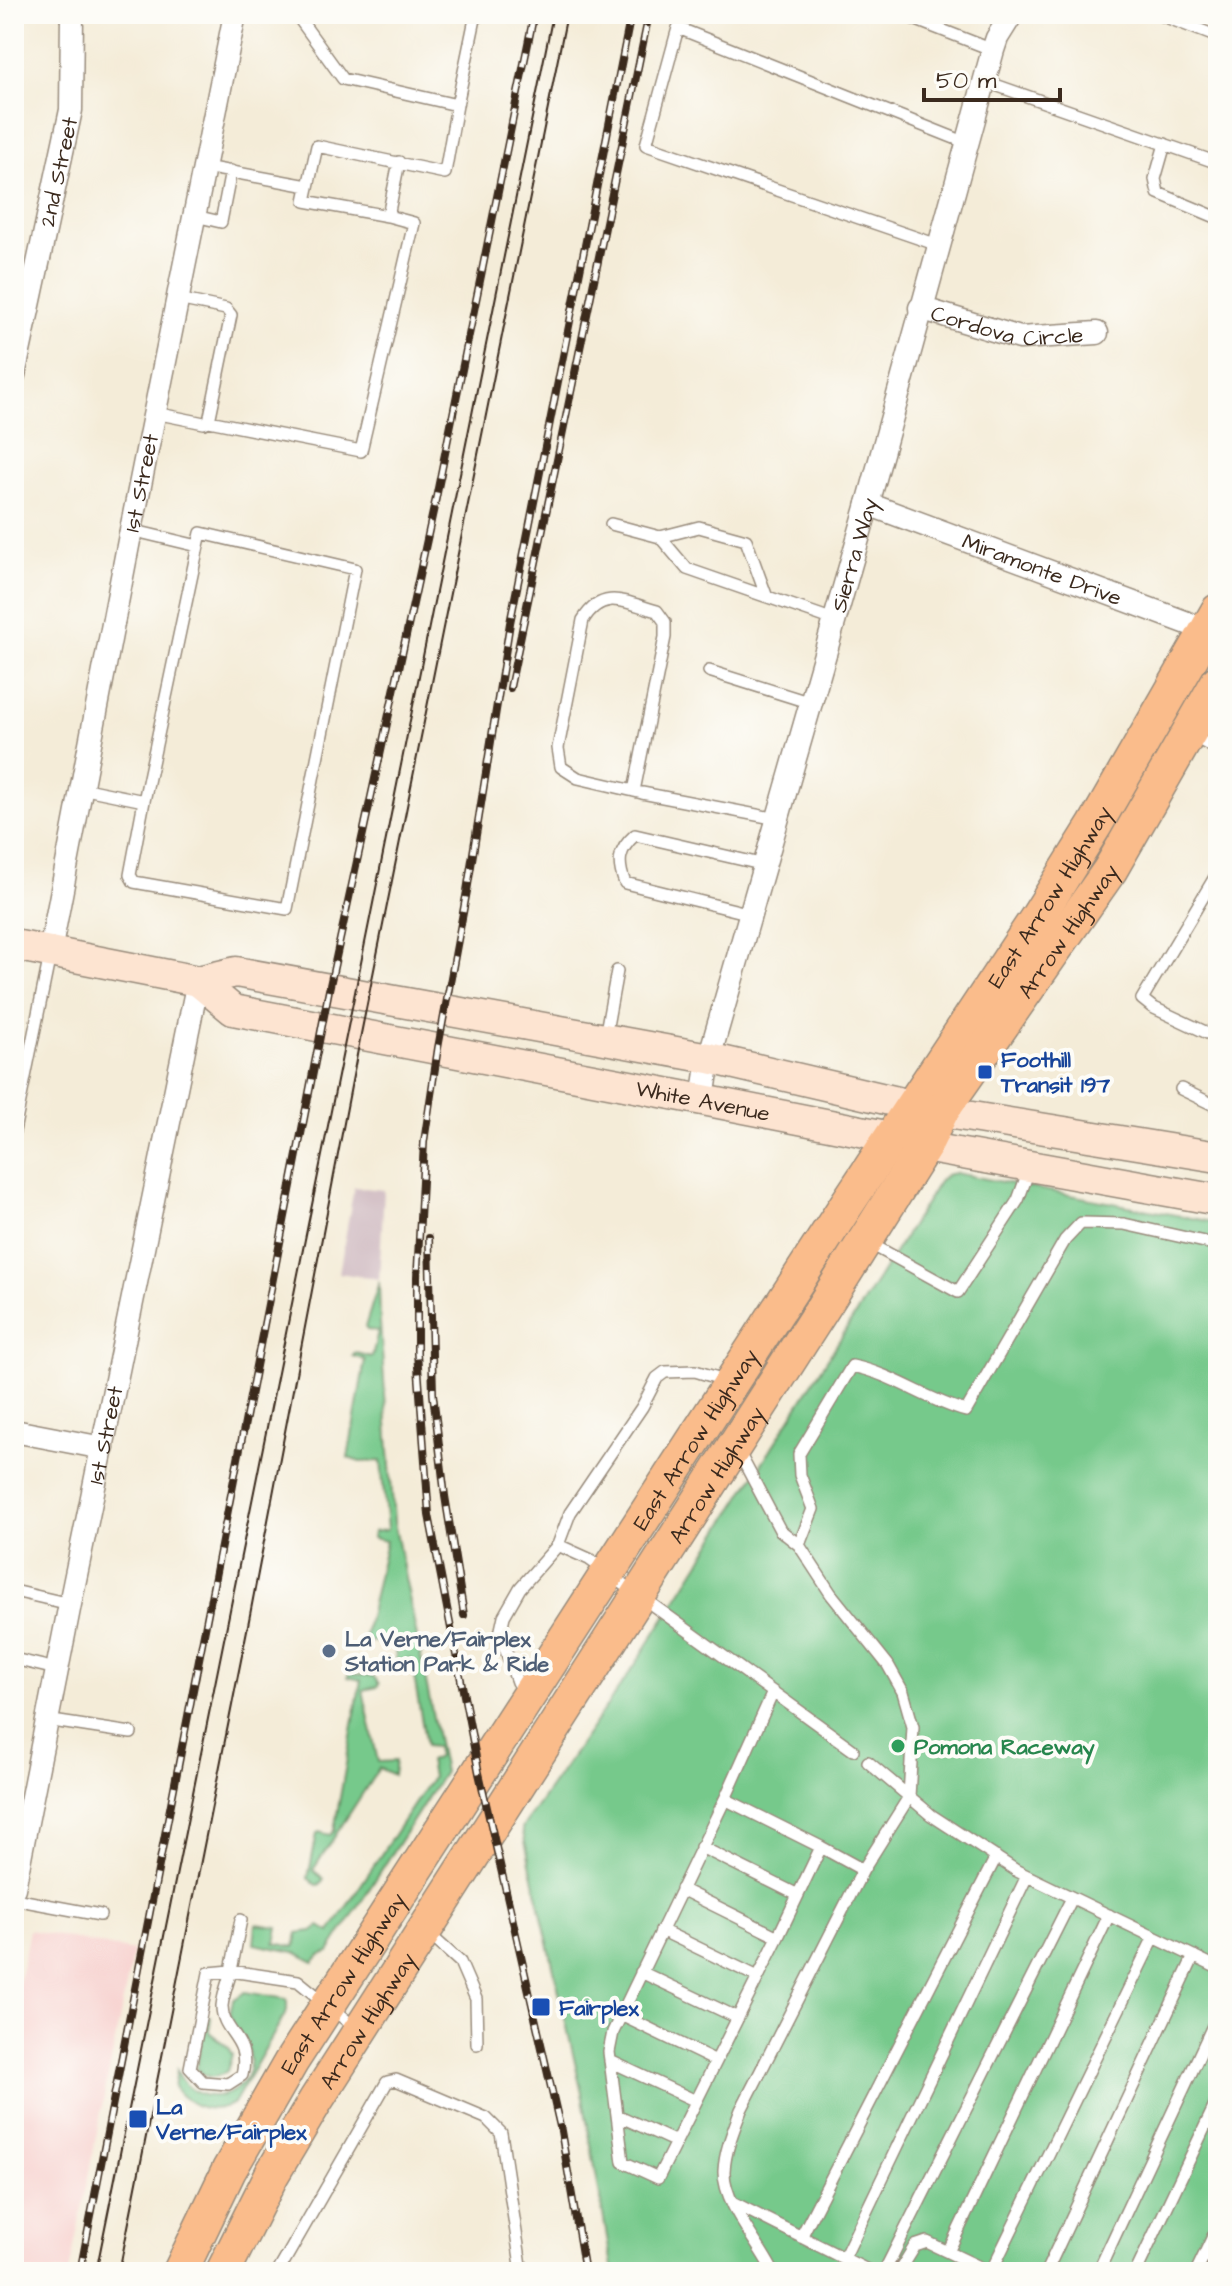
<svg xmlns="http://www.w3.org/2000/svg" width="1232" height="2286" font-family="'Architects Daughter',sans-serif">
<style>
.built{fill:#f7d0ce}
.industrial{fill:#d2bec4}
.green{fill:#76c98b;stroke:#587a54;stroke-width:2}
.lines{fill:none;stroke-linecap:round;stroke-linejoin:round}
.lane-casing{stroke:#988b7b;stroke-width:14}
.street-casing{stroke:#988b7b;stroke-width:25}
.secondary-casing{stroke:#988b7b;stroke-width:33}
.primary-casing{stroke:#988b7b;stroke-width:37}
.lane{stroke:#fff;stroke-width:11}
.street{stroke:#fff;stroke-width:22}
.secondary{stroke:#fde4d1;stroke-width:30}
.primary{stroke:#fabc8b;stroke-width:34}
.tram{stroke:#3b2a1e;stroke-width:2}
.rail-casing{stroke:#3b2a1e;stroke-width:8}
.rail{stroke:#fdfcf7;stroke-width:5;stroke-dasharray:15;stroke-linecap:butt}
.transit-dot{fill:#1a4fb4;stroke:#fdfcf7;stroke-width:3}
.service-dot{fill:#5c6f8a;stroke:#fdfcf7;stroke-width:3}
.leisure-dot{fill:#2e9e5b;stroke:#fdfcf7;stroke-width:3}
.labels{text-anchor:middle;stroke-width:8;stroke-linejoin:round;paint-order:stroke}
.street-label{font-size:22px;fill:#3b2a1e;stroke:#fdfcf7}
.transit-label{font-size:22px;font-weight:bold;fill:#164399;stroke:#fdfcf7;text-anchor:start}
.service-label{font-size:22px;font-weight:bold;fill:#4e5e75;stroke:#fdfcf7;text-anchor:start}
.leisure-label{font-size:22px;font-weight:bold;fill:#27864d;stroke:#fdfcf7;text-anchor:start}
</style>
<rect width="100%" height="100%" fill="#fdfcf7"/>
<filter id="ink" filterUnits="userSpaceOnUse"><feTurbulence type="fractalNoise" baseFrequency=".0125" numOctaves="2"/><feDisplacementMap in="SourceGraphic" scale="16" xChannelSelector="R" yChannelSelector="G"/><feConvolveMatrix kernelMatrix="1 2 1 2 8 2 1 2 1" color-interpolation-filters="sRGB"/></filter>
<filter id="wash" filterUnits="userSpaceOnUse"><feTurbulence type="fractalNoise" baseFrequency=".006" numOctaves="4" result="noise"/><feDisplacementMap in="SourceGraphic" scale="32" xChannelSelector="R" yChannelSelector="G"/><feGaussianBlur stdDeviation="1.8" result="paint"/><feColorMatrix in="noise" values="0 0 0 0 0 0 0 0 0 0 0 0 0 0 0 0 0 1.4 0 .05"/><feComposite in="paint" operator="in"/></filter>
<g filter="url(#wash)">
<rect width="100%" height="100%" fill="#f4ecd8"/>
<path class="built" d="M29,1930L133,1951L69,2272H14V2007Z"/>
<path class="industrial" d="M354,1187L384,1190L379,1279L339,1273Z"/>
<path class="green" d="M955,1173L1218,1223V2272H613L583,2098L522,1828L635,1665L939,1182L946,1175Z
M379,1282L380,1323L394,1522L444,1772L329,1952L320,1955L314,1962L295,1952L254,1944L256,1924L278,1927L275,1943L295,1947L298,1933L312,1931L320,1926L330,1932L432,1777L429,1761L438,1757L436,1747L426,1746L411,1659L396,1661L395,1645L364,1640L386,1541L372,1538L373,1532L387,1530L381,1461L360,1462L348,1458L365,1360L353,1356L355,1353L372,1357L378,1331L367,1330L365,1327Z
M349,1673L374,1677L379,1684L377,1687L363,1690L378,1762L395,1761L393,1775L379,1768L313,1870L324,1879L321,1884L316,1885L308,1878L317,1834L319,1832L330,1835L334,1831L361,1680L348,1677Z
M245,1992L287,1999V2011L234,2103C211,2115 189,2107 174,2087L177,2070C190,2107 244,2104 250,2065C253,2043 233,2032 230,2013L233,2000Z
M211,2017L209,2032L228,2047L232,2055L227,2071C214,2080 206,2079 196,2068L207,2018Z"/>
</g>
<g filter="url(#ink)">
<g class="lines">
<g class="lane-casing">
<path id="lane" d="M296,14L343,79L457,105L476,14
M901,14L993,50
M1158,14L1218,37
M984,81L1218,163
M1165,144L1155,179L1158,193L1218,218
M399,162L388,216L305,201L317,146L445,173L457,105
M205,167L308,186
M195,216L221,222L231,171
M938,245L646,145L678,28L967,143
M155,413L204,423L209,421L231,315L226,309L178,299
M209,421L361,451L414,223L388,216
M611,524L660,537L687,569L834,620
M660,537L699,527L746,540L766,595
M709,671L811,703
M1191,735L1218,750
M81,788L144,801L198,546L131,530
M634,791L665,637V622L657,611C627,603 603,587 583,620L558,748L561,767L578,778L634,791L642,793L778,819
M144,801L130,875L134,882L287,909L355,569L201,533L198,546
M1218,872L1142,999L1152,1007L1218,1038
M751,914L625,883C617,863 618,850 635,835L765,865
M605,1037L617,971
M1181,1089L1218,1107
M14,1131L50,955
M869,1243L958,1292L1018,1200L1030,1167
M737,1449L780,1530L799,1545
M558,1545L589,1559L853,1750
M14,1591L70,1604
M14,1659L56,1669
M525,1693L517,1682L500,1634L504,1616L520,1588L558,1545L570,1513L642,1407L657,1378L665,1372L695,1371L728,1381
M46,1720L131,1733
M868,1762L931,1815L1017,1871L1218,1968
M725,1799L773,1692
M701,1847L798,1895
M821,1847L863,1870
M681,1889L778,1937L658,2178L623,2162L609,2052L613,2032L725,1799L821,1847L778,1937
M14,1899L100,1915
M241,1920C237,1938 234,1957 230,1975C227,1985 223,1996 222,2006C222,2034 251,2037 242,2075L228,2084L203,2082L190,2068L209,1973L231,1971L298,1981L357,2029
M661,1930L758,1977
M429,1934L460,1962L476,1999L477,2044
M641,1972L738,2018
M621,2015L716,2061
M610,2061L696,2101
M617,2115L676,2142
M732,2202L871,2272
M801,2237L996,1857
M948,2252L1109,1915
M844,2258L1027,1876
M278,2272L387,2082L396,2080L486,2118L501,2133L522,2272
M773,2272C759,2243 723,2203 724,2171C725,2150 734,2129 741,2110L863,1870L909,1797L913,1727L903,1692L888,1665L831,1594L799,1545L813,1509L800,1475L799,1454L852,1366C893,1374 926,1400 966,1411L1065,1240L1081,1223L1124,1224L1218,1245
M884,2272L1072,1898
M899,2272L915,2246L927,2242L990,2272
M991,2272L1154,1937
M1046,2272L1194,1956
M1098,2272L1218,2015
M1136,2272L1218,2099
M1196,2272L1218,2226"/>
</g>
<g class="street-casing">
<g id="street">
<path id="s1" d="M920,308L1020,338L1097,333"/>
<path id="s2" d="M14,375L71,110L72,14"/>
<path id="s3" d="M868,504L1217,634"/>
<path id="s4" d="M50,952L131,530L235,14"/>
<path id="s5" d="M703,1100L709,1058L868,504L993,50L997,38L1012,14"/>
<path d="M14,1431L103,1448"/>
<path id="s6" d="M14,1888L70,1604L198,981"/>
</g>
</g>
<g class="secondary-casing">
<g id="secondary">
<path d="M14,945L198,981L236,972L709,1058L941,1112L1218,1157"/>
<path id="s7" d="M198,981L233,1010L703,1100L891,1137L924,1147L1218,1200"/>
</g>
</g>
<g class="primary-casing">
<g id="primary">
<path id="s8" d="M180,2272L229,2170L291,2062L845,1207L1037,918L1095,825L1218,611"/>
<path id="s9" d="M223,2272L272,2174L316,2100L820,1312L924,1147L941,1112L1110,870L1218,682"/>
</g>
</g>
<use href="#lane" class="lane"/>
<use href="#street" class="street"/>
<use href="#secondary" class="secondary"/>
<use href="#primary" class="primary"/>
<path class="tram" d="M96,2272L553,14
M119,2272L249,1620L361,1034L567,14"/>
<g class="rail-casing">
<path id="rail" d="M510,688L649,14
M429,1238L433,1394L445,1496L464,1615
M80,2272L329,990L436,498L534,14
M585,2272L561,2131L479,1773L429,1515L417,1353V1277L424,1142L438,1048L467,891L510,623L631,14"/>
</g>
<use href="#rail" class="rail"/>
</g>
</g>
<g class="transit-dot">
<rect x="977" y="1064" width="16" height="16" rx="4"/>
<rect x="531" y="1997" width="20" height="20" rx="4"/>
<rect x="128" y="2109" width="20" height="20" rx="4"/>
</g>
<circle class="service-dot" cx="329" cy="1651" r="8"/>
<circle class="leisure-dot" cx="898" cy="1746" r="8"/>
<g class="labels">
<g class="street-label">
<text dy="8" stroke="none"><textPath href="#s2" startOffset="208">2nd Street</textPath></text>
<text dy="8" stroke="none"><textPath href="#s1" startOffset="90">Cordova Circle</textPath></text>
<text dy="8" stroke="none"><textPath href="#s4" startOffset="478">1st Street</textPath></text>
<text dy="8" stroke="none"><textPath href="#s5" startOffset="566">Sierra Way</textPath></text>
<text dy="8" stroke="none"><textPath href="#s3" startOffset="186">Miramonte Drive</textPath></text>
<text dy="8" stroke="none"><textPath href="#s8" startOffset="1628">East Arrow Highway</textPath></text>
<text dy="8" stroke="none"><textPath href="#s9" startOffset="1586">Arrow Highway</textPath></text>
<text dy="8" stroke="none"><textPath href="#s7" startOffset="524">White Avenue</textPath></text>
<text dy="8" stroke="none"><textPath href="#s6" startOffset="462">1st Street</textPath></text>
<text dy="8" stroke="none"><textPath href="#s8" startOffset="980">East Arrow Highway</textPath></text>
<text dy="8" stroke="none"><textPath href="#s9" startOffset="938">Arrow Highway</textPath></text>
<text dy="8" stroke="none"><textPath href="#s8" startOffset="332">East Arrow Highway</textPath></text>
<text dy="8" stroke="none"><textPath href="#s9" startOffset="290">Arrow Highway</textPath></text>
</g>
<g class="transit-label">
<text x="1001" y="1067">Foothill<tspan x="1001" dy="25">Transit 197</tspan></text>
<text x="559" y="2015">Fairplex</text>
<text x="156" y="2114">La<tspan x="156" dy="25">Verne/Fairplex</tspan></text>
</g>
<g class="service-label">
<text x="345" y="1646">La Verne/Fairplex<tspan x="345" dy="25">Station Park &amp; Ride</tspan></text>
</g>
<g class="leisure-label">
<text x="914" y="1754">Pomona Raceway</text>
</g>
</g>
<rect width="1232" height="2286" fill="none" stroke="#fdfcf7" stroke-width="48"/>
<path d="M924 88v12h136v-12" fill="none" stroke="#3b2a1e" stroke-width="4"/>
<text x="936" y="88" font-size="24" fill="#3b2a1e" stroke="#fdfcf7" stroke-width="6" paint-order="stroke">50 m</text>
</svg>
